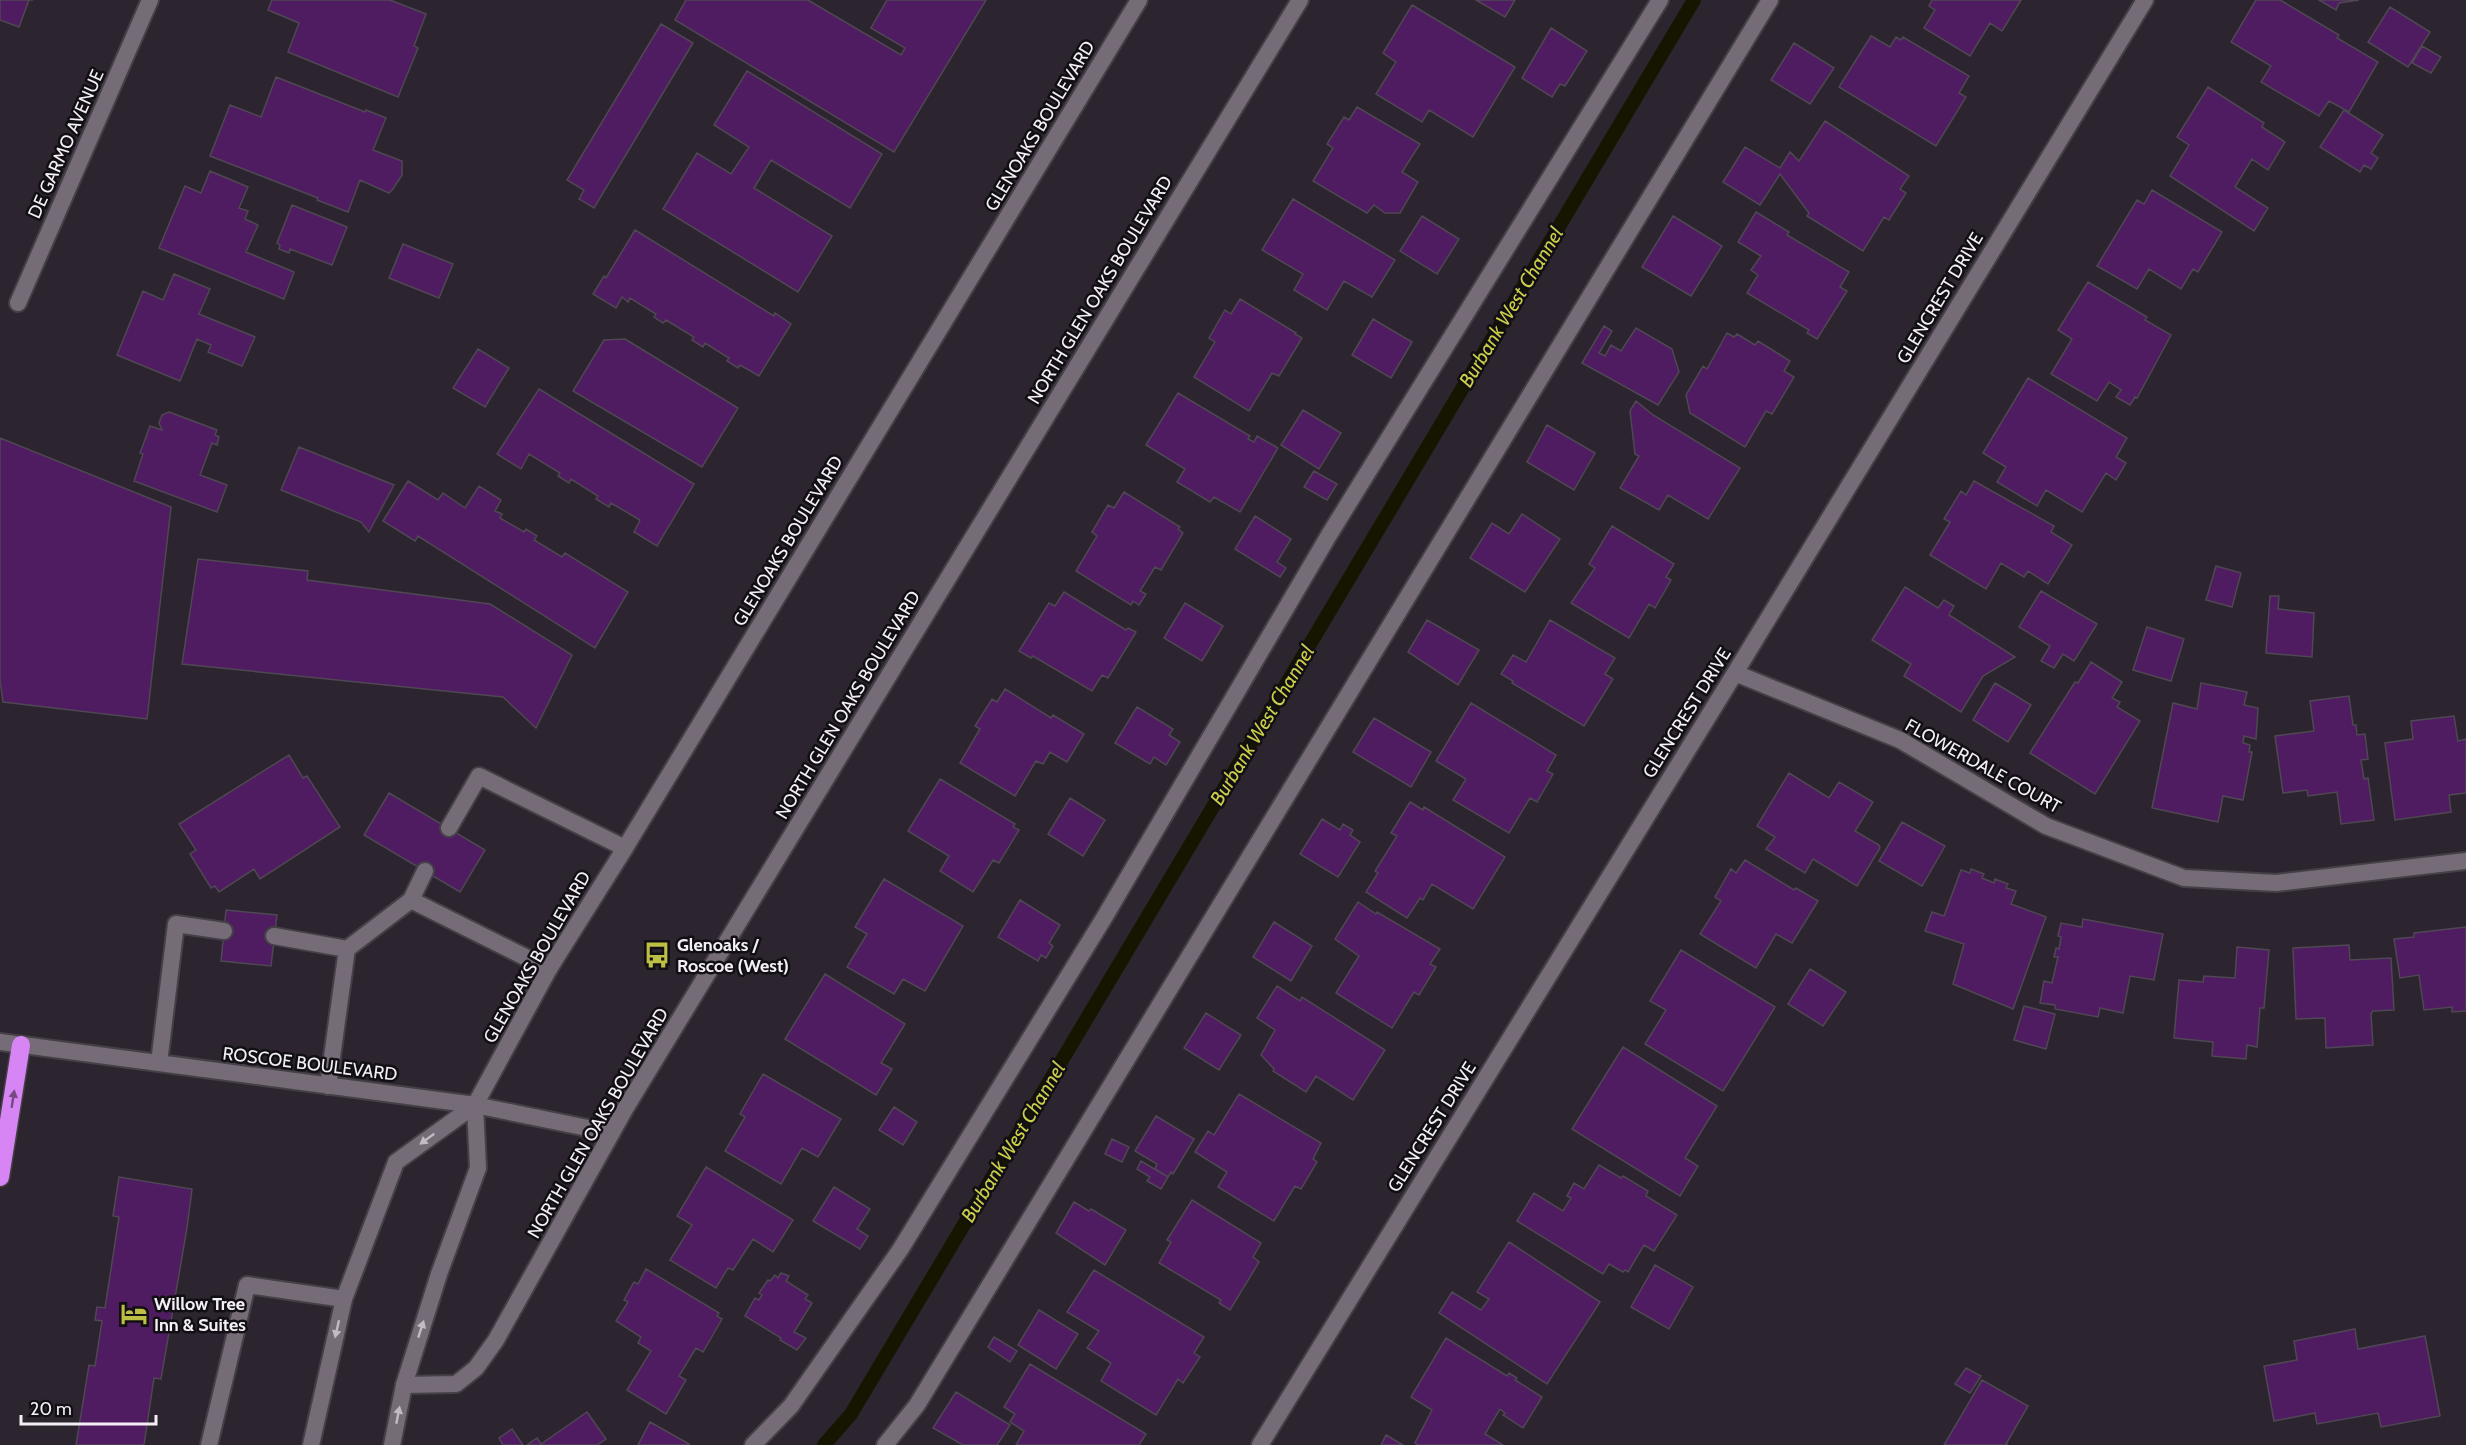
<svg xmlns="http://www.w3.org/2000/svg" width="2466" height="1445" font-family="Cabin,sans-serif">
<style>
.lines{fill:none;stroke-linecap:round;stroke-linejoin:round}
.stream{stroke:#151500;stroke-width:14}
.building{fill:#4f1c61;stroke:#4f4753;stroke-width:1.5}
.service-casing{stroke:#454048;stroke-width:20}
.minor-casing{stroke:#454048;stroke-width:20}
.secondary-casing{stroke:#454048;stroke-width:20}
.motorway-casing{stroke:#454048;stroke-width:21}
.service{stroke:#756c78;stroke-width:16}
.minor{stroke:#756c78;stroke-width:16}
.secondary{stroke:#756c78;stroke-width:16}
.motorway{stroke:#d784f5;stroke-width:18}
.oneway{fill:#744a84}
.oneway2{fill:#c1bbc4}
.labels{text-anchor:middle;stroke-width:5;stroke-linejoin:round;paint-order:stroke}
.street-label{font-size:18px;fill:#f4eff6;stroke:#120f14}
.poi-label{font-size:18px;font-weight:bold;fill:#f4eff6;stroke:#120f14;text-anchor:start}
.water-label{font-size:20px;font-style:italic;fill:#cace48;stroke:#120f14}
</style>
<rect width="100%" height="100%" fill="#2c252f"/>
<g class="lines">
<path class="stream" d="M824,1445L851,1414L1694,0"/>
</g>
<path class="building" d="M0,0H33H29L19,27L0,20Z
M272,0H390L426,14L414,46L418,48L398,97L288,52L299,23L268,10Z
M686,0H808L901,55L905,48L871,28L887,0H986L894,152L675,20Z
M1476,0H1515L1505,17Z
M1932,0H2021L2002,31L1990,23L1970,56L1924,28L1935,10L1929,6Z
M2256,0H2280L2339,35L2337,38L2378,62L2349,112L2329,101L2319,116L2261,82L2271,66L2231,42Z
M2319,0H2359L2339,3L2336,10Z
M1412,5L1515,67L1473,137L1429,110L1422,122L1376,94L1396,62L1383,53Z
M2390,7L2430,32L2408,67L2368,42Z
M661,24L693,43L594,208L579,199L584,190L567,180Z
M1551,28L1587,51L1565,86L1560,84L1552,97L1522,78Z
M1871,36L1890,47L1896,37L1901,40L1903,37L1969,76L1959,93L1966,97L1936,146L1839,87Z
M1794,43L1834,68L1810,104L1771,80Z
M2422,46L2441,57L2431,73L2412,63Z
M747,71L882,154L850,208L771,160L754,188L832,236L798,292L663,209L697,153L731,174L749,147L714,125Z
M276,77L365,112L366,110L386,118L373,150L402,161V175L393,189L389,193L360,180L348,212L317,200L318,198L210,156L230,105L261,117Z
M2208,87L2264,123L2262,127L2285,142L2268,170L2252,159L2235,187L2268,208L2254,231L2170,176L2189,145L2177,137Z
M1357,107L1420,144L1402,172L1418,182L1400,213H1385L1374,205L1367,213L1313,181L1333,148L1327,144L1344,117L1349,120Z
M2344,110L2383,135L2371,153L2378,158L2371,169L2364,165L2360,172L2320,147Z
M1825,121L1909,176L1900,189L1906,193L1889,220L1884,217L1863,251L1807,216L1809,213L1780,174L1760,205L1723,182L1745,147L1780,168L1790,152L1799,161Z
M210,171L248,187L239,208L248,211L245,219L258,225L246,252L294,272L284,299L159,248L185,186L201,193Z
M2152,190L2222,232L2198,272L2193,269L2181,289L2149,269L2137,289L2097,266L2137,200L2144,204Z
M1293,199L1395,260L1372,297L1344,281L1327,310L1294,290L1303,274L1262,250Z
M292,205L347,227L332,265L290,249L289,253L279,249L280,245L277,243Z
M1756,212L1789,232L1787,235L1849,272L1840,287L1847,291L1817,339L1807,333L1809,330L1747,293L1758,275L1751,270L1761,256L1738,242Z
M1422,216L1459,239L1437,274L1400,251Z
M1673,216L1722,246L1691,296L1642,267Z
M635,230L774,316L775,313L791,324L759,376L740,365L738,368L727,361L729,358L705,343L703,347L692,340L694,337L666,320L663,323L654,317L656,314L630,298L628,302L622,297L616,308L593,294L604,276L606,278Z
M403,244L453,264L439,298L389,278Z
M174,274L210,289L199,314L255,337L242,366L208,352L211,345L197,339L180,381L117,355L143,291L163,300Z
M2088,282L2147,317L2145,320L2171,335L2137,398L2135,397L2130,405L2116,397L2121,390L2109,382L2097,401L2051,374L2072,339L2058,330Z
M1240,299L1296,333L1295,334L1302,338L1279,376L1272,373L1249,411L1194,377L1215,342L1209,338L1225,310L1231,314Z
M1373,319L1412,342L1391,378L1352,355Z
M1604,326L1612,331L1599,353L1605,356L1611,345L1621,351L1636,328L1672,349L1679,372L1658,405L1582,363Z
M1727,333L1734,337L1737,334L1755,345L1758,341L1790,361L1784,371L1794,377L1772,414L1766,411L1745,447L1690,413L1686,395L1703,366L1707,369Z
M625,339L738,408L702,467L573,391L604,340Z
M478,349L509,368L485,407L453,388Z
M2028,378L2127,438L2116,457L2126,463L2116,480L2106,473L2082,512L2046,490L2037,506L1997,482L2006,467L1983,453Z
M539,389L694,484L657,546L634,532L640,520L611,503L609,507L596,499L598,496L571,479L569,483L558,476L560,473L529,454L521,469L497,454Z
M1178,393L1250,436L1248,439L1254,442L1257,436L1278,448L1240,512L1214,497L1210,502L1177,482L1185,469L1146,445Z
M1636,401L1653,415L1740,468L1708,519L1668,495L1659,510L1620,488L1639,456L1635,454L1630,411Z
M1303,410L1341,433L1319,469L1281,445Z
M169,412L217,430L215,435L219,437L217,445L212,443L200,475L227,485L217,512L134,481L143,454L140,453L150,426L162,430L159,423L162,415Z
M1547,425L1595,453L1574,490L1527,462Z
M0,438L171,507L147,719L3,702L0,680Z
M299,447L394,485L369,532L361,522L281,490Z
M1314,471L1337,484L1327,500L1304,487Z
M408,481L438,500L443,493L465,508L479,486L501,500L495,511L502,514L500,518L524,532L526,529L537,536L534,540L562,557L565,553L628,592L595,648L418,536L415,541L383,521Z
M1974,481L2054,526L2051,532L2072,545L2048,584L2028,571L2024,577L2001,563L1986,589L1930,555L1950,522L1944,519L1961,491L1966,495Z
M1124,492L1180,527L1178,529L1183,533L1161,570L1155,567L1140,591L1146,594L1139,605L1133,601L1131,605L1076,571L1097,536L1092,532L1108,505L1114,508Z
M1522,514L1560,539L1525,592L1470,558L1492,523L1509,534Z
M1255,516L1291,539L1277,562L1286,568L1280,577L1235,549Z
M1612,526L1674,564L1666,577L1671,580L1655,608L1649,604L1629,638L1571,603L1595,568L1589,564Z
M198,559L308,571L307,580L490,604L572,655L536,728L503,697L182,664Z
M2216,566L2241,573L2232,607L2206,600Z
M1905,587L1938,608L1944,600L1954,606L1949,615L2015,657L1983,676L1961,712L1904,676L1911,664L1872,640Z
M2041,591L2097,624L2074,661L2063,654L2054,668L2041,661L2050,646L2019,627Z
M1064,592L1126,630L1128,628L1136,632L1108,678L1102,675L1092,691L1033,656L1031,658L1019,651L1049,603L1055,606Z
M2270,596H2279L2278,609L2314,613L2312,657L2266,653Z
M1185,603L1223,626L1202,661L1164,638Z
M1427,620L1479,650L1458,685L1408,652Z
M1550,620L1615,658L1605,674L1613,679L1584,726L1512,683L1513,681L1501,674L1513,655L1526,662Z
M2147,627L2184,639L2171,681L2133,670Z
M2091,662L2122,682L2112,698L2120,702L2117,707L2140,721L2095,794L2030,753L2075,682L2078,683Z
M1995,683L2031,705L2008,742L1973,720Z
M2201,683L2247,692L2244,705L2258,708L2256,739L2244,736L2243,743L2250,745L2249,752H2252L2243,800L2223,796L2218,822L2152,808L2173,703L2197,709Z
M1005,689L1051,718L1053,715L1084,734L1067,762L1050,752L1043,764L1036,761L1015,796L960,763L980,729L975,726L992,699L997,702Z
M2349,696L2353,725H2356L2357,735L2365,734L2368,759L2361,760L2364,779L2368,778L2374,820L2341,824L2337,792L2308,796L2307,790L2283,793L2275,736L2314,731L2310,701Z
M1471,703L1556,755L1547,771L1553,774L1537,802L1530,798L1509,833L1453,800L1466,779L1436,761Z
M1137,707L1173,729L1169,735L1180,742L1166,765L1154,757L1150,764L1115,743Z
M2454,716L2458,741L2466,739V793L2449,795L2451,812L2395,820L2385,743L2413,739L2411,721Z
M1374,718L1431,752L1411,787L1353,752Z
M289,755L303,778L307,776L340,827L260,879L254,869L219,892L215,886L211,888L190,854L196,850L179,824Z
M1789,773L1829,798L1839,782L1873,802L1855,831L1879,845L1880,848L1857,886L1813,859L1805,873L1766,849L1775,837L1757,826Z
M940,779L1015,824L1013,827L1019,830L999,863L993,860L973,892L940,871L949,856L908,831Z
M389,793L485,850L460,892L364,835Z
M1070,798L1105,820L1083,856L1048,834Z
M1410,802L1423,810L1424,807L1505,857L1473,909L1432,884L1423,900L1420,898L1407,918L1366,892L1378,873L1375,871L1397,836L1391,833Z
M1322,819L1340,830L1343,824L1353,830L1350,835L1360,842L1338,877L1300,854Z
M1902,822L1945,846L1922,886L1879,861Z
M1745,860L1794,890L1796,888L1818,901L1792,943L1776,934L1756,968L1700,934L1721,901L1715,897L1731,869L1736,873Z
M1971,869L1984,874L1982,878L1994,883L1995,879L2008,884L2006,888L2016,891L2011,904L2046,917L2013,1009L1953,984L1964,944L1925,931L1932,912L1944,916L1961,870L1970,873Z
M884,879L963,926L925,991L903,979L894,994L847,967L867,934L855,927Z
M1020,900L1060,925L1049,943L1053,946L1046,958L1041,955L1038,961L998,937Z
M1358,902L1376,914L1377,912L1440,949L1430,964L1436,967L1419,995L1414,992L1392,1028L1336,993L1359,956L1335,939Z
M226,910L277,915L271,966L221,961Z
M2083,919L2163,934L2154,980L2130,976L2123,1013L2100,1008L2098,1017L2055,1009V1005L2040,1003L2044,981L2052,983L2058,957H2054L2056,948L2059,949L2061,937L2058,936L2061,923L2082,927Z
M1274,922L1312,946L1291,981L1253,957Z
M2466,927V1011L2452,1012V1007L2424,1010L2419,975L2400,978L2394,939L2414,937V933Z
M2349,945L2350,960L2391,958L2394,1010L2373,1011L2371,1014L2373,1045L2326,1048L2325,1018L2296,1019L2293,948Z
M2237,947L2269,950L2264,1008H2260L2257,1047L2247,1045L2246,1059L2212,1056L2213,1042L2174,1038L2179,980L2203,982L2204,976L2235,978Z
M1681,950L1775,1007L1723,1091L1645,1044L1666,1010L1650,1001Z
M1810,969L1846,992L1823,1026L1788,1004Z
M825,974L905,1024L881,1063L892,1069L876,1095L785,1039Z
M1277,986L1300,1001L1302,997L1385,1050L1353,1100L1316,1076L1306,1092L1273,1071L1274,1069L1261,1055L1275,1030L1257,1018Z
M2024,1006L2055,1014L2046,1049L2014,1040Z
M1206,1013L1241,1035L1219,1070L1184,1048Z
M1623,1047L1717,1106L1685,1158L1698,1166L1680,1196L1572,1129Z
M763,1074L841,1119L818,1157L802,1148L781,1184L725,1151L745,1117L740,1114Z
M1239,1094L1321,1143L1313,1159L1317,1162L1301,1189L1295,1186L1274,1221L1218,1187L1227,1172L1195,1152L1208,1131L1214,1135Z
M894,1107L917,1122L903,1145L879,1130Z
M1156,1116L1194,1139L1173,1174L1171,1172L1168,1177L1155,1169L1157,1164L1135,1151Z
M1112,1139L1129,1147L1122,1162L1105,1154Z
M1141,1161L1168,1177L1161,1189L1147,1181L1150,1177L1137,1169Z
M1599,1165L1621,1178L1623,1176L1648,1191L1646,1196L1677,1215L1654,1251L1644,1245L1628,1272L1625,1270L1623,1272L1609,1264L1603,1274L1517,1221L1534,1193L1563,1211L1571,1198L1567,1196L1574,1183L1584,1189Z
M706,1167L793,1220L773,1252L753,1239L733,1270L728,1268L716,1288L670,1260L692,1225L677,1216Z
M119,1177L192,1189L187,1228L161,1379L154,1378L144,1445H76L89,1365L95,1366L102,1321L95,1320L97,1307L105,1308L119,1217L113,1216Z
M834,1187L870,1209L857,1229L868,1236L860,1249L813,1221Z
M1192,1200L1261,1243L1253,1257L1259,1262L1230,1310L1219,1303L1221,1300L1159,1263L1171,1242L1167,1240Z
M1074,1202L1089,1211L1091,1209L1126,1230L1105,1265L1056,1233Z
M1509,1242L1600,1302L1547,1384L1439,1313L1452,1292L1481,1310L1489,1299L1477,1292Z
M1655,1265L1693,1287L1669,1329L1631,1307Z
M646,1269L719,1313L717,1316L722,1319L703,1352L696,1348L679,1376L686,1380L666,1414L627,1390L651,1351L638,1343L641,1337L616,1321L628,1302L624,1300L634,1282L638,1284Z
M1094,1270L1204,1337L1194,1353L1200,1357L1183,1383L1178,1379L1156,1415L1101,1381L1111,1363L1087,1348L1099,1331L1067,1312Z
M781,1273L789,1276L786,1281L808,1295L805,1299L812,1303L794,1332L806,1338L797,1350L780,1340L781,1338L745,1316L755,1298L759,1300L762,1295L759,1293L768,1280L770,1281L775,1275L778,1278Z
M1039,1310L1078,1334L1056,1369L1018,1345Z
M2355,1329L2358,1349L2425,1336L2440,1416L2381,1427L2378,1413L2317,1424L2315,1413L2274,1421L2264,1366L2297,1360L2294,1341Z
M994,1337L1017,1351L1010,1362L988,1347Z
M1446,1338L1507,1376L1509,1373L1517,1378L1515,1380L1542,1397L1523,1428L1503,1415L1505,1413L1500,1409L1485,1434L1503,1445H1418L1415,1443L1432,1410L1411,1397Z
M1030,1364L1146,1434L1139,1445H1016L1024,1431L1010,1422L1015,1414L1004,1407Z
M1966,1368L1981,1376L1970,1393L1955,1384Z
M1982,1380L2028,1406L2006,1444L2008,1445H1944Z
M956,1392L1010,1425L997,1445H963L933,1428Z
M587,1412L606,1439L597,1445H527L537,1438L541,1444Z
M650,1422L689,1444V1445H638Z
M512,1429L523,1445H503L499,1438Z
M1386,1435L1403,1445H1381Z"/>
<g class="lines">
<g class="service-casing">
<path id="service" d="M449,828L479,776L625,848
M411,900L425,871
M274,936L347,949L328,1086
M347,949L411,900L549,969
M159,1063L176,924L224,931
M209,1445L247,1285L344,1299
M753,1445L791,1406L900,1250L1104,918L1329,535L1660,0
M885,1445L917,1405L1770,0"/>
</g>
<g class="minor-casing">
<path id="minor" d="M18,303L150,0
M1735,673L1900,740L2046,826L2184,878L2276,883L2466,861
M475,1105L612,1133
M404,1385L456,1384L476,1368L496,1340L625,1109L1300,0
M1260,1445L1735,673L2145,0"/>
</g>
<g class="secondary-casing">
<path id="secondary" d="M0,1042L475,1105
M311,1445L344,1299L396,1162L475,1105L549,969L625,848L1139,0
M392,1445L404,1385L439,1274L478,1168L475,1105"/>
</g>
<g class="motorway-casing">
<path id="motorway" d="M0,1177L21,1045"/>
</g>
<use href="#service" class="service"/>
<use href="#minor" class="minor"/>
<use href="#secondary" class="secondary"/>
<use href="#motorway" class="motorway"/>
</g>
<defs><path id="oneway-solid" d="M-6-.8H1V-3.2L6.5 0L1 3.2V.8H-6Z" transform="scale(1.5)"/></defs>
<use class="oneway" href="#oneway-solid" transform="translate(13 1099) rotate(-81)"/>
<g class="oneway2">
<use href="#oneway-solid" transform="translate(427 1139) rotate(144)"/>
<use href="#oneway-solid" transform="translate(337 1329) rotate(103)"/>
<use href="#oneway-solid" transform="translate(421 1329) rotate(-72)"/>
<use href="#oneway-solid" transform="translate(398 1415) rotate(-79)"/>
</g>
<defs>
<g id="bus-bare" transform="scale(2.07)"><path d="M-5-6H5V4H4V6H2V4H-2V6H-4V4H-5ZM-3.5-4V0h7V-4ZM-3.5 1.2v1.5H-2V1.2ZM2 1.2v1.5H3.5V1.2Z" fill="#bcbf44" stroke="#120f14" stroke-width="2.5" paint-order="stroke"/></g>
<g id="hotel-bare" transform="scale(2.07)"><path d="M-6-4.5h1.5V1H6V5H4.5V3h-9V5H-6ZM-4 0a1.8 1.8 0 1 1 3.6 0ZM.5 0V-2.5h3Q6-2.5 6 0Z" fill="#bcbf44" stroke="#120f14" stroke-width="2.5" paint-order="stroke"/></g>
</defs>
<g fill-rule="evenodd">
<use href="#bus-bare" x="657" y="955"/>
<use href="#hotel-bare" x="134" y="1314"/>
</g>
<g class="labels">
<g class="street-label">
<text transform="translate(1040 126) rotate(-59)" y="6">GLENOAKS BOULEVARD</text>
<text transform="translate(66 144) rotate(-66)" y="6">DE GARMO AVENUE</text>
<text transform="translate(1100 290) rotate(-59)" y="6">NORTH GLEN OAKS BOULEVARD</text>
<text transform="translate(1940 298) rotate(-59)" y="6">GLENCREST DRIVE</text>
<text transform="translate(788 541) rotate(-59)" y="6">GLENOAKS BOULEVARD</text>
<text transform="translate(848 705) rotate(-59)" y="6">NORTH GLEN OAKS BOULEVARD</text>
<text transform="translate(1687 713) rotate(-58)" y="6">GLENCREST DRIVE</text>
<text transform="translate(1983 766) rotate(29)" y="6">FLOWERDALE COURT</text>
<text transform="translate(537 957) rotate(-60)" y="6">GLENOAKS BOULEVARD</text>
<text transform="translate(310 1064) rotate(7)" y="6">ROSCOE BOULEVARD</text>
<text transform="translate(598 1123) rotate(-60)" y="6">NORTH GLEN OAKS BOULEVARD</text>
<text transform="translate(1432 1127) rotate(-58)" y="6">GLENCREST DRIVE</text>
</g>
<g class="poi-label">
<text x="677" y="951">Glenoaks /<tspan x="677" dy="21">Roscoe (West)</tspan></text>
<text x="154" y="1310">Willow Tree<tspan x="154" dy="21">Inn &amp; Suites</tspan></text>
</g>
<g class="water-label">
<text transform="translate(1511 307) rotate(-59)" y="7">Burbank West Channel</text>
<text transform="translate(1262 725) rotate(-59)" y="7">Burbank West Channel</text>
<text transform="translate(1013 1142) rotate(-59)" y="7">Burbank West Channel</text>
</g>
</g>
<path d="M21 1415v9h135v-9" fill="none" stroke="#f4eff6" stroke-width="3"/>
<text x="30" y="1415" font-size="18" fill="#f4eff6" stroke="#120f14" stroke-width="4.5" paint-order="stroke">20 m</text>
</svg>
